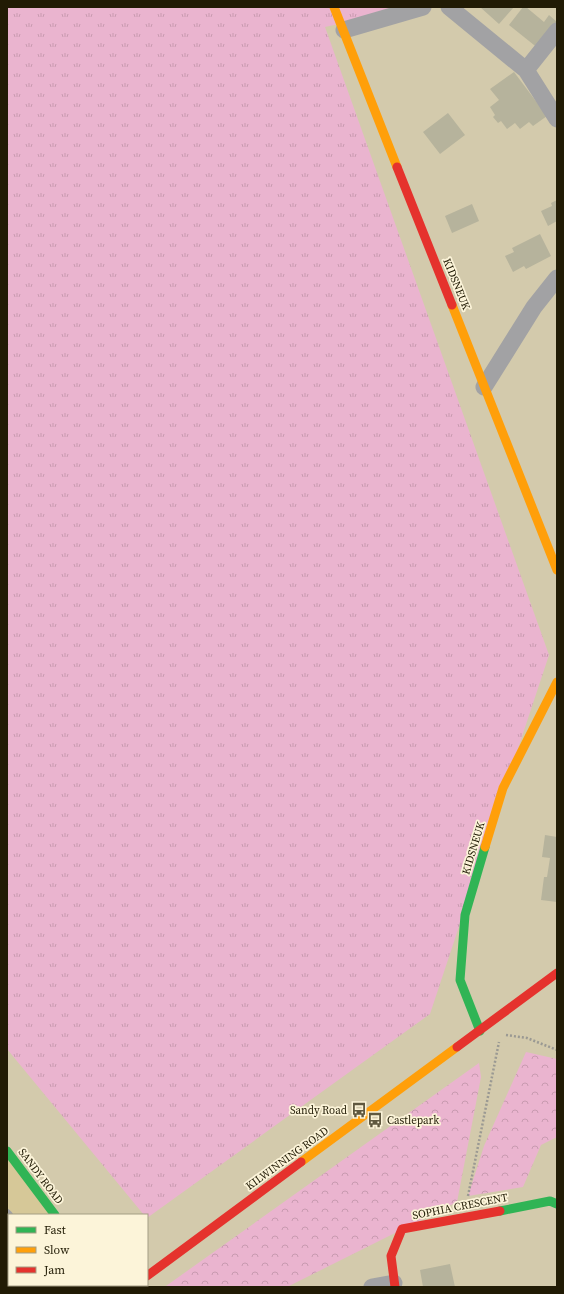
<svg xmlns="http://www.w3.org/2000/svg" width="564" height="1294" font-family="'Source Serif 4',serif">
<style>
.built{fill:#d6c898}
.grass{fill:url(#grass-tufts)}
.forest{fill:url(#forest-crowns)}
.building{fill:#b6b39c}
.lines{fill:none;stroke-linecap:round;stroke-linejoin:round}
.path{stroke:#9a9993;stroke-width:2.5;stroke-dasharray:2 2;stroke-linecap:butt}
.lane{stroke:#a2a2a4;stroke-width:8}
.street{stroke:#a2a2a4;stroke-width:17}
.fast{stroke:#30b455;stroke-width:9}
.slow{stroke:#ff9f0a;stroke-width:9}
.jam{stroke:#e5322d;stroke-width:9}
.labels{text-anchor:middle;stroke-width:3.5;stroke-linejoin:round;paint-order:stroke}
.street-label{font-size:11px;fill:#211b05;stroke:#fcf4d9}
.poi-label{font-size:11px;fill:#211b05;stroke:#fcf4d9;text-anchor:end}
</style>
<defs>
<pattern id="grass-tufts" width="24" height="20" patternUnits="userSpaceOnUse"><rect width="24" height="20" fill="#eab4cf"/><path d="M3 7l-1-3M5 7V3M7 7l1-3M15 17l-1-3M17 17v-4M19 17l1-3" fill="none" stroke="#c89ab0"/></pattern>
<pattern id="forest-crowns" width="20" height="18" patternUnits="userSpaceOnUse"><rect width="20" height="18" fill="#eab4cf"/><path d="M2 6a3 3 0 1 1 6 0M12 15a3 3 0 1 1 6 0" fill="none" stroke="#c89ab0"/></pattern>
</defs>
<rect width="100%" height="100%" fill="#d3caac"/>
<path class="built" d="M7,1154L53,1215H9V1285H107L108,1287H7Z"/>
<path class="grass" d="M7,7H415L325,27L549,655L430,1014L147,1218V1215H144L7,1049Z"/>
<path class="forest" d="M526,1052L557,1059V1137L541,1145L523,1187L468,1196L484,1146Z
M479,1063L481,1077L457,1202L287,1287L166,1286Z"/>
<path class="building" d="M480,7H514L499,24Z
M523,7H526L544,22L549,15L557,22V26L539,49L509,25Z
M514,72L547,116L533,126L529,122L520,129L515,123L507,129L501,121L498,123L493,117L495,115L490,107L499,100L490,89Z
M448,113L465,135L440,154L423,132Z
M557,200V221L548,226L541,211L552,206L551,203Z
M472,204L479,221L452,233L445,216Z
M540,234L551,256L526,269L524,266L513,272L505,256L514,252L512,248Z
M545,835L557,837V902L541,900L544,877H547L550,858L542,857Z
M450,1264L455,1287H423L420,1270Z"/>
<g class="lines">
<path class="path" d="M506,1035L527,1038L557,1050
M468,1196L499,1042"/>
<path class="lane" d="M7,1213L9,1215"/>
<path class="street" d="M449,7L526,70L557,119
M344,30L423,7
M526,70L557,31
M484,387L534,307L557,278
M372,1287L394,1283"/>
<path class="fast" d="M480,1031L460,980L465,915L485,847
M7,1151L55,1215
M500,1211L550,1201L557,1204
M107,1285L108,1287"/>
<path class="slow" d="M334,7L397,167
M452,305L557,570
M485,847L503,788L557,682
M301,1162L457,1047"/>
<path class="jam" d="M397,167L452,305
M457,1047L557,973
M147,1276L301,1162
M395,1287L391,1256L402,1229L500,1211"/>
</g>
<defs>
<g id="bus-bare" transform="scale(1.2)"><path d="M-5-6H5V4H4V6H2V4H-2V6H-4V4H-5ZM-3.5-4V0h7V-4ZM-3.5 1.2v1.5H-2V1.2ZM2 1.2v1.5H3.5V1.2Z" fill="#5f583f" stroke="#fcf4d9" stroke-width="2.5" paint-order="stroke"/></g>
</defs>
<g fill-rule="evenodd">
<use href="#bus-bare" x="359" y="1110"/>
<use href="#bus-bare" x="375" y="1120"/>
</g>
<g class="labels">
<g class="street-label">
<text transform="translate(457 284) rotate(68)" y="4">KIDSNEUK</text>
<text transform="translate(473 848) rotate(-73)" y="4">KIDSNEUK</text>
<text transform="translate(287 1158) rotate(-36)" y="4">KILWINNING ROAD</text>
<text transform="translate(41 1176) rotate(53)" y="4">SANDY ROAD</text>
<text transform="translate(460 1206) rotate(-11)" y="4">SOPHIA CRESCENT</text>
</g>
<g class="poi-label">
<text x="347" y="1114">Sandy Road</text>
<text x="387" y="1124" text-anchor="start">Castlepark</text>
</g>
</g>
<rect width="564" height="1294" fill="none" stroke="#211b05" stroke-width="16"/>
<rect x="8" y="1214" width="140" height="72" fill="#fcf4d9" stroke="#a49d84"/>
<rect x="16" y="1227" width="20" height="6" fill="#30b455" stroke="#a49d84"/>
<text x="44" y="1234" font-size="12" fill="#211b05">Fast</text>
<rect x="16" y="1247" width="20" height="6" fill="#ff9f0a" stroke="#a49d84"/>
<text x="44" y="1254" font-size="12" fill="#211b05">Slow</text>
<rect x="16" y="1267" width="20" height="6" fill="#e5322d" stroke="#a49d84"/>
<text x="44" y="1274" font-size="12" fill="#211b05">Jam</text>
</svg>
